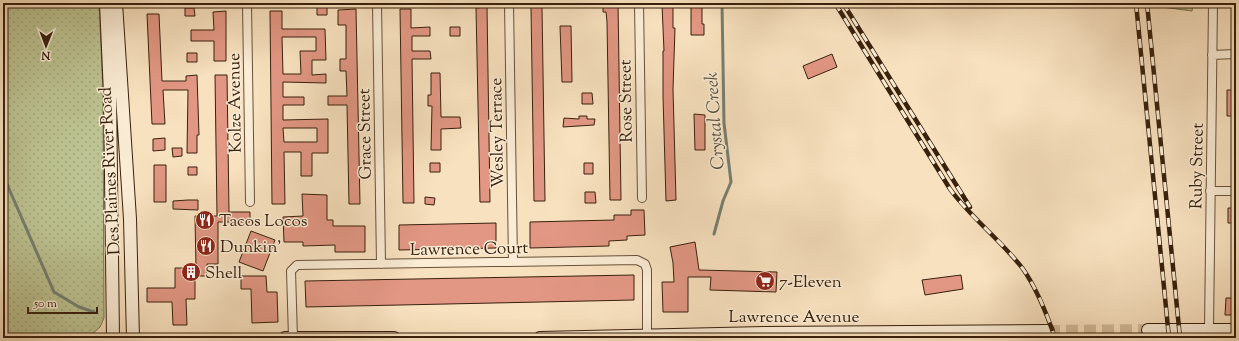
<svg xmlns="http://www.w3.org/2000/svg" width="1239" height="341" font-family="'Sorts Mill Goudy',serif">
<style>
.park{fill:url(#park-dots);stroke:#7a7250}
.lines{fill:none;stroke-linecap:round;stroke-linejoin:round}
.stream{stroke:#757f71;stroke-width:3}
.building{fill:#e29784;stroke:#38210d;fill-rule:evenodd}
.secondary-tunnel{stroke:#d2bb9b;stroke-width:12;stroke-dasharray:12 6;stroke-linecap:butt}
.street-casing{stroke:#68513a;stroke-width:10}
.secondary-casing{stroke:#38210d;stroke-width:14}
.street{stroke:#faecd5;stroke-width:8}
.secondary{stroke:#faecd5;stroke-width:12}
.rail-casing{stroke:#38210d;stroke-width:4.5}
.rail{stroke:#faecd5;stroke-width:3;stroke-dasharray:9;stroke-linecap:butt}
.labels{text-anchor:middle;stroke-width:3;stroke-linejoin:round;paint-order:stroke}
.street-label{font-size:17px;fill:#38210d;stroke:#faecd5}
.poi-label{font-size:17px;fill:#38210d;stroke:#faecd5;text-anchor:start}
.water-label{font-size:18px;font-style:italic;fill:#56503f;stroke:#faecd5}
</style>
<defs>
<pattern id="park-dots" width="8" height="8" patternUnits="userSpaceOnUse"><rect width="8" height="8" fill="#bdc392"/><path d="M2 2h.1M6 6h.1" fill="none" stroke="#a3a77d" stroke-width="1.8" stroke-linecap="round"/></pattern>
</defs>
<rect width="100%" height="100%" fill="#f8e1bf"/>
<filter id="stains"><feTurbulence type="fractalNoise" baseFrequency=".005" numOctaves="4"/><feColorMatrix values="0 0 0 0 .2 0 0 0 0 .09 0 0 0 0 .02 0 0 0 .5 -.17"/></filter>
<radialGradient id="worn" r=".72"><stop offset=".6" stop-color="#630" stop-opacity="0"/><stop offset="1" stop-color="#630" stop-opacity=".3"/></radialGradient>
<path class="park" d="M3,3H99L103,91L104,318L100,327L91,335L3,338Z
M1161,3H1193L1192,11L1162,7Z"/>
<g class="lines">
<path class="stream" d="M3,175L54,292L79,307L94,312
M714,234L723,201L731,182L724,123L722,3"/>
</g>
<path class="building" d="M603,3H618L621,200H610L607,22L606,12H603Z
M691,3H702V24H704V35H691Z
M662,5H673V28H675L673,89L676,200L666,201L663,96V51H664Z
M317,6H327V15H317Z
M487,7L490,202H480L476,8Z
M531,7H542L545,201H534Z
M185,8H194L195,16H185Z
M356,9L360,204H349L347,105H328V96H347L346,71H340V59H346V25H338V10Z
M400,9H411V28L430,27V36H412V51H430L431,59H412L414,203H403Z
M226,11V61H214V41H191V30H214L213,12Z
M270,11H282V29H325L326,60H312V75L326,74V83L283,82V97H304V105H283V120L328,119V153H312V176H301V152H284L285,204H272ZM282,37H316V51H300L301,74H283ZM283,128H317V142H284Z
M147,14H159L162,81H186V76L197,75L199,135H197V153H187L188,90H163L165,124H152Z
M560,26H571L572,82H562Z
M450,27H460V36H450Z
M187,53H197V62H187Z
M832,54L837,67L808,79L803,66Z
M431,73H440L441,117H460L461,128L441,129V150H431L432,106H428V95H431Z
M215,75H227L229,212H250V222H218V264H207V276H195V299H186L187,325H173L172,302H147V288H175V268H196L195,216H217Z
M1227,90H1236V116H1227Z
M582,93H592L593,104H582Z
M694,114L705,115V150H695Z
M579,116H587V119H595L594,125L563,127L564,118L579,119Z
M165,138V150L153,151V139Z
M172,148H182V156L173,157Z
M430,163H440V172H430Z
M584,163H593V174H584Z
M154,165H166V202H154Z
M188,167H197V175H188Z
M585,192H595L596,203H585Z
M302,194L327,195V220H333V226H365V252H335V245L303,246V242H284L283,217L303,216Z
M425,197L435,198L434,205L425,204Z
M188,200H198V210L173,209V201Z
M1228,208H1236V223H1228Z
M631,210H644L645,235L627,236V240L609,241V246L530,248V222L614,220V215H631Z
M496,223V248L399,250V225Z
M251,231L275,240L263,271L239,262Z
M695,242L699,270L777,272L776,292L710,290L711,277H688V312H663L662,282H674L673,263L670,247Z
M634,275V300L306,307L305,281Z
M961,275L963,289L925,295L922,280Z
M241,276H266L267,292H277L278,322L252,323L251,289H241Z
M1226,298H1236V315H1225Z"/>
<g class="lines">
<path class="secondary-tunnel" d="M1048,331L1148,330"/>
<g class="street-casing">
<path id="street" d="M247,3L250,202
M377,3L381,264
M509,3L513,262
M639,3L642,198
M1212,55L1236,54
M1210,191H1236
M1209,330L1213,3
M293,338L291,271L297,265L637,260L645,264L647,270V335"/>
</g>
<g class="secondary-casing">
<path id="secondary" d="M106,3L110,94L113,338
M116,3L130,219L133,338
M1148,330H1236
M285,338H394
M540,338L764,333L1048,331"/>
</g>
<use href="#street" class="street"/>
<use href="#secondary" class="secondary"/>
<g class="rail-casing">
<path id="rail" d="M835,3L950,189C971,218 1001,240 1023,269C1037,289 1046,312 1054,335
M843,3L970,207
M1136,3L1169,338
M1147,3L1180,338"/>
</g>
<use href="#rail" class="rail"/>
</g>
<defs>
<g id="restaurant-disc" transform="scale(1)"><circle r="9.5" fill="#8f2418" stroke="#faecd5"/><path d="M-5-6h1v4h1v-4h1v4h1v-4h1v5L-1.5 .5V6h-2V.5L-5-1ZM5-6V6H3V1.5H1.5Q1.5-4 5-6Z" fill="#fff"/></g>
<g id="building-disc" transform="scale(1)"><circle r="9.5" fill="#8f2418" stroke="#faecd5"/><path d="M-4-6H4V6H1V3H-1V6H-4ZM-2.5-4.3h1.7v1.8h-1.7ZM.8-4.3h1.7v1.8H.8ZM-2.5-1h1.7V.8h-1.7ZM.8-1h1.7V.8H.8Z" fill="#fff"/></g>
<g id="supermarket-disc" transform="scale(1)"><circle r="9.5" fill="#8f2418" stroke="#faecd5"/><path d="M-6-5.5h2.5l.6 2H6L4.5 2H-2.5L-4.4-4H-6ZM-1.5 3.2a1.3 1.3 0 1 0 .1 0ZM3 3.2a1.3 1.3 0 1 0 .1 0Z" fill="#fff"/></g>
</defs>
<g fill-rule="evenodd">
<use href="#restaurant-disc" x="205" y="220"/>
<use href="#restaurant-disc" x="206" y="246"/>
<use href="#building-disc" x="191" y="272"/>
<use href="#supermarket-disc" x="765" y="281"/>
</g>
<g class="labels">
<g class="street-label">
<text transform="translate(625 101) rotate(-91)" y="6">Rose Street</text>
<text transform="translate(234 103) rotate(-91)" y="6">Kolze Avenue</text>
<text transform="translate(496 133) rotate(-91)" y="6">Wesley Terrace</text>
<text transform="translate(364 134) rotate(-91)" y="6">Grace Street</text>
<text transform="translate(1196 166) rotate(-89)" y="6">Ruby Street</text>
<text transform="translate(109 171) rotate(-93)" y="6">Des Plaines River Road</text>
<text transform="translate(469 248) rotate(-1)" y="6">Lawrence Court</text>
<text x="794" y="322">Lawrence Avenue</text>
</g>
<g class="poi-label">
<text x="219" y="226">Tacos Locos</text>
<text x="220" y="252">Dunkin'</text>
<text x="205" y="278">Shell</text>
<text x="779" y="287">7-Eleven</text>
</g>
<g class="water-label">
<text transform="translate(714 121) rotate(-94)" y="6">Crystal Creek</text>
</g>
</g>
<rect width="1239" height="341" fill="none" stroke="#f8e1bf" stroke-width="16"/>
<rect x="4" y="4" width="1231" height="333" fill="none" stroke="#38210d" stroke-width="2"/>
<rect x="8" y="8" width="1223" height="325" fill="none" stroke="#38210d"/>
<g transform="translate(46 46) rotate(181)" stroke="#faecd5" stroke-width="3" paint-order="stroke">
<path d="M0-3L7 15L0 10L-7 15Z" fill="#38210d"/>
<text y="-6" font-size="11" font-weight="bold" text-anchor="middle" fill="#38210d">N</text>
</g>
<path d="M28 307v6h69v-6" fill="none" stroke="#38210d" stroke-width="2"/>
<text x="34" y="307" font-size="12" fill="#38210d" stroke="#faecd5" stroke-width="3" paint-order="stroke">50 m</text>
<rect width="100%" height="100%" filter="url(#stains)"/>
<rect width="100%" height="100%" fill="url(#worn)"/>
</svg>
